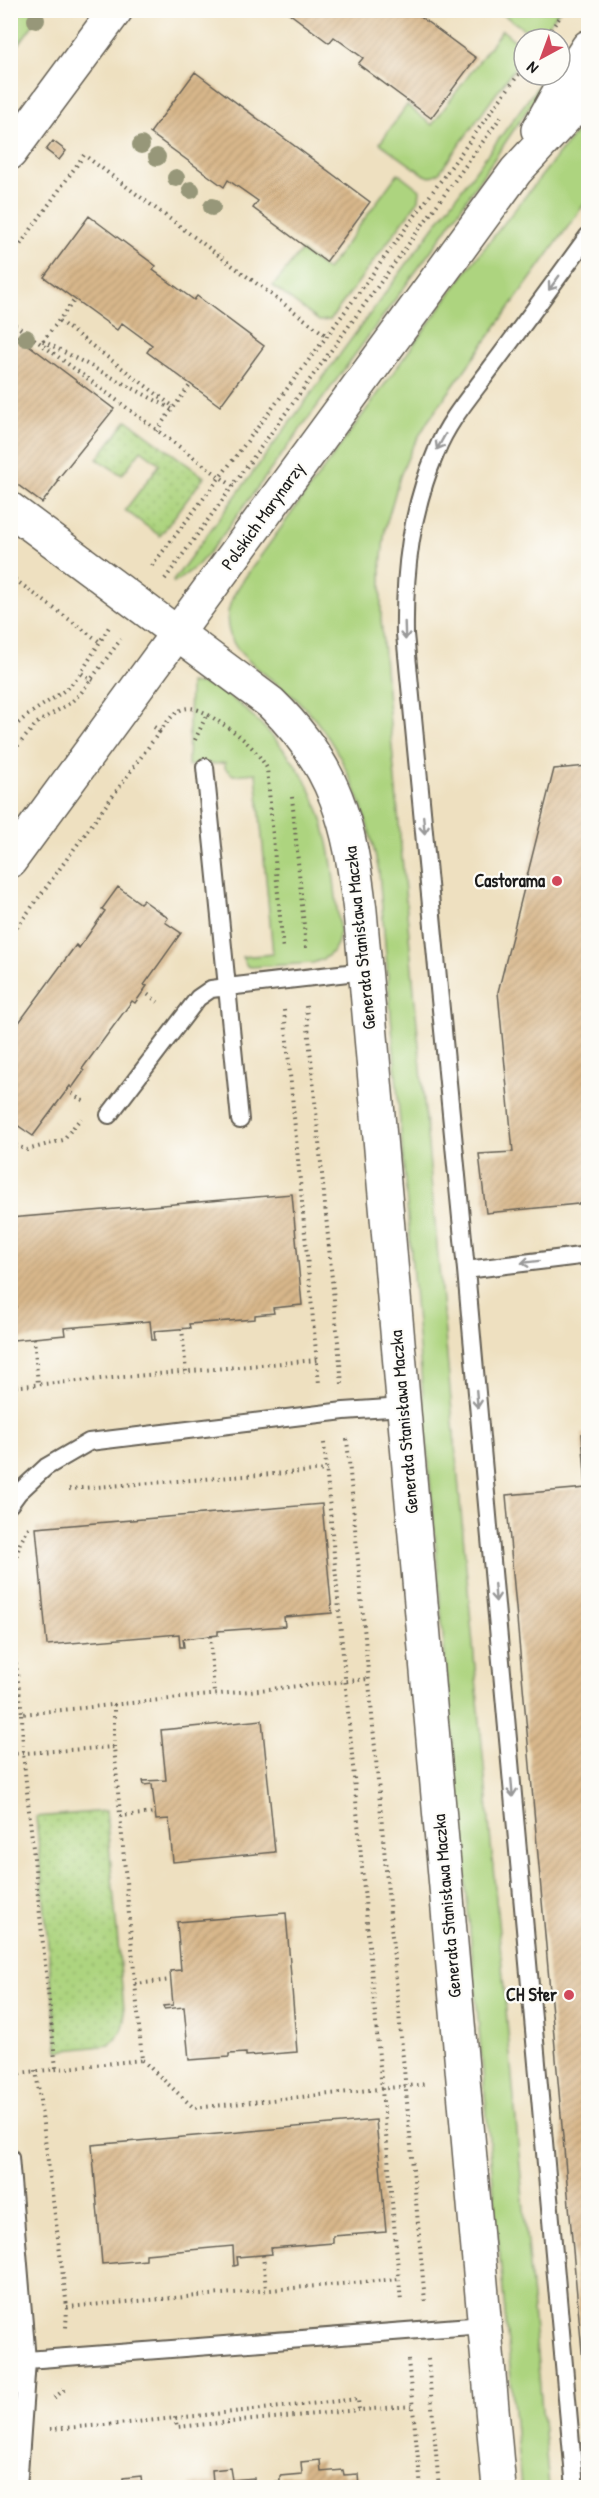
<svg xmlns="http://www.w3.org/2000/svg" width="599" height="2498" font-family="'Patrick Hand',sans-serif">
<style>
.grass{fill:#add47f;stroke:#64784e;stroke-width:1.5}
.park{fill:url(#park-dots);stroke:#64784e;stroke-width:1.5}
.building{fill:url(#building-hatch)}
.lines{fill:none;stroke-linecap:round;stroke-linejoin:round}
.service-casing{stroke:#666155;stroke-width:20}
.minor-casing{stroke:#666155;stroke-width:36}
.path{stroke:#666155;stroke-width:4;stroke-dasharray:1.5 4.5;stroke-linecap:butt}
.service{stroke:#fff;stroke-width:16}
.minor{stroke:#fff;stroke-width:33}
.tree{fill:#979779}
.oneway{stroke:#999}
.poi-dot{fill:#d1495b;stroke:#fdfcf7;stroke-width:2}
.labels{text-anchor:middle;stroke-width:4.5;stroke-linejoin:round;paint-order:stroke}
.street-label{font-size:18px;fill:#1c1c1c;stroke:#fdfcf7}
.poi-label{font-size:18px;font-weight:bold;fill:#1c1c1c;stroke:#fdfcf7;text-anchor:end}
</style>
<defs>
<pattern id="park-dots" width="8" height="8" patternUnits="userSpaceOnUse" patternTransform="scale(1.5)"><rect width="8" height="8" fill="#add47f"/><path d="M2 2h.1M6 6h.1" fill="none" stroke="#94b56d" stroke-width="1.8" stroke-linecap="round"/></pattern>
<pattern id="building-hatch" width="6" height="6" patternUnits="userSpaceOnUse" patternTransform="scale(1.5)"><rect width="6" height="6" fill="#d8b78b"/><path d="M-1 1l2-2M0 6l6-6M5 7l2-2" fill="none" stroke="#b99d77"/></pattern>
</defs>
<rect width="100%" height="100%" fill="#fdfcf7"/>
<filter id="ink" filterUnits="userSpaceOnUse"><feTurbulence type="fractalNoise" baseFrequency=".0167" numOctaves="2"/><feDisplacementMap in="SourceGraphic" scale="12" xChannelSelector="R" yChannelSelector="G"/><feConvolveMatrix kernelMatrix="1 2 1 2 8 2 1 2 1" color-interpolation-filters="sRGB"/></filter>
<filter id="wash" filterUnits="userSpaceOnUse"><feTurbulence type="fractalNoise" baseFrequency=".008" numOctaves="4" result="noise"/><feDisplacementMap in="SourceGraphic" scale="24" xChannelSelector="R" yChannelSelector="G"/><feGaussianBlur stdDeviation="1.35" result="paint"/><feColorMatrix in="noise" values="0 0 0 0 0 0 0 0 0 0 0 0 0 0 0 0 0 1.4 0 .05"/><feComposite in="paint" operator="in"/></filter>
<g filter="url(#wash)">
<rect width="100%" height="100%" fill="#eee0c0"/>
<path class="grass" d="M11,10L43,11L11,55L10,11Z
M498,11H559L544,30L534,36Z
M502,30L524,48V55L439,173L430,177L423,174L380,143L407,105L432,125Z
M546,75H551L441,237L217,543L198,565L174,583L173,581Z
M588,117V199L428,421L412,448L400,476L385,529L381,567V619L386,680L549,2487H521L445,1658L379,872C367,813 345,747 300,703C283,686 243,662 233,642C221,618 230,598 244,579L471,265Z
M398,173L420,190L419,200L330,320L319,321L273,286L301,251L327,270Z
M190,683C199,684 208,684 217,689C247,705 288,750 305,780C327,818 333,864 337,908C338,919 342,933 337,944C332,955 324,959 313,963L251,967L247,966L242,957L273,954L256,773L233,775L225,768V763L188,766Z"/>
<path class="park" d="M127,420L204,477L160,536L125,510L160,464L141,450L122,475L97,459Z
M106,1811L125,2020L122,2031L110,2045L58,2051L36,1817Z"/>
<g id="blocks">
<path class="building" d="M285,10H411L476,58L431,118L358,64L363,58L334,37L329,43Z
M195,72L370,202L326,262L253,208L258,201L228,180L224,187L150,133Z
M53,141L66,151L59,160L46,150Z
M89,216L156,266L153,270L194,300L197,296L264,346L220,406L147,352L152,345L122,323L117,330L44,277Z
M10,331L114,409L57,480L59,481L42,503L10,479Z
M588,766V1203L486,1213L479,1154L513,1152L498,992L554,769Z
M118,887L140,903L143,900L168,918L165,922L181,933L144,985L147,986L135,1003L132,1001L82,1069L84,1071L72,1088L70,1086L33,1136L17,1125L14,1128L10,1126V1042L15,1035L12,1032L76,945L79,948L105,911L102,909Z
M292,1194L302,1305L273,1308L274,1313L255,1315V1319L189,1324L190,1328L154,1331L155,1340H152L150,1321L64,1328L65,1335L13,1340L11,1308L16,1307L10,1247V1218Z
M588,1433V2408H587L506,1495L586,1488L582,1434Z
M322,1504L332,1613L284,1617L285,1626L218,1631V1635L183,1639L184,1647H180L179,1634L47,1645L36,1528Z
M262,1720L275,1852L173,1862L169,1819L156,1820L152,1784L144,1785L143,1781L166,1780L161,1730Z
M286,1913L297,2052L246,2056V2053L229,2054V2057L189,2060L184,2007L164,2009L163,2006L173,2005L170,1971L181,1970L177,1922Z
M376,2120L386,2232L333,2236V2243L271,2248L272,2254L237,2257L238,2265L234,2266L233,2246L146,2254V2260L102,2264L92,2145Z
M320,2460L321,2472L343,2470L344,2475L358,2474L359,2488H191L190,2484L213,2482L212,2470L230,2468L232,2480L254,2478V2484L280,2481V2476L302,2474L301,2462Z
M141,2476L142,2488H123V2478Z"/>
</g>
</g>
<g filter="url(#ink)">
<use href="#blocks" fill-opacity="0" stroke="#666155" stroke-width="1.5"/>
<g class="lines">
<g class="service-casing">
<path id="service" d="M205,767L227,987L365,971
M109,1115L198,998L211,989L227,987L240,1120
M466,1270L405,634C404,571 411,511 436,452C448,421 472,394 491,368C524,324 556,280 588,236
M10,1504L18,1493L46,1467L89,1442L344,1411L403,1407
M10,2157L27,2360L18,2488
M27,2360L484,2325
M575,2488L466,1270L588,1255"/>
</g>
<g class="minor-casing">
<path id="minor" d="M538,130L563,85L588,47
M10,153L116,10
M10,509L271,703C336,766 350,824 360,911L499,2488
M10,861L516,171L588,93"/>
</g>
<path class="path" d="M544,39L565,10
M10,259L84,155L327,336
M10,321L220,477L151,567
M59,321L174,407
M43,341L172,409
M43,341L76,298
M156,431L191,384
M233,486L220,477L327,336L524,67
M10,576L100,642
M165,579L503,114
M93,681L81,673L109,627
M154,727L160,731C174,713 183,700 207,714
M10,732C30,707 63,699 81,673
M195,740L207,714C232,730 251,741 267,768L283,951
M10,755L37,723L70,703L81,693L121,639
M292,797L306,948
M10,937L160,731
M143,991L158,1002
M306,1006L342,1384
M284,1010L319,1384
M67,1090L83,1101
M10,1143L27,1150L63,1140L81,1118
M182,1328L186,1372
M34,1338L38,1384
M10,1387L317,1360
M347,1439L425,2301
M324,1443L401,2302
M69,1489L327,1470
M10,1579L20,1543L29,1527
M10,1615L22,1714L368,1679
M210,1636L214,1694
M114,1704V1747
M22,1714L23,1753L56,2068
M10,1754L114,1747L142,2060L10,2074
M120,1816L155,1813
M135,1984L171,1980
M142,2060L194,2108L427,2084
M36,2070L67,2307L66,2328
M263,2255L266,2290
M67,2307L400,2279
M428,2359L439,2488
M408,2360L421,2488
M54,2398L64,2390V2387
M175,2417L177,2427L359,2410
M50,2429L118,2424L358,2399L359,2410L413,2406"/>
<use href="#service" class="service"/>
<use href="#minor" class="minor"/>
</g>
<g class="tree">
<circle cx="36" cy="20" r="9"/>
<circle cx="141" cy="145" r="9"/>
<circle cx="157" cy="157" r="9"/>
<circle cx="176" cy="178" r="9"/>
<circle cx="191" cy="190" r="9"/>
<circle cx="212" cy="207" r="9"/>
<circle cx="26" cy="338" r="9"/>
</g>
<defs><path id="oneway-shaft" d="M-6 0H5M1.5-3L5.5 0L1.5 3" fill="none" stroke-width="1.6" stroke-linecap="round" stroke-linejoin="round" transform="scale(1.5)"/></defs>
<g class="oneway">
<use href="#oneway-shaft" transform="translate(554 283) rotate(126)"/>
<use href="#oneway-shaft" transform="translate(441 442) rotate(119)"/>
<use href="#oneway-shaft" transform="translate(405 631) rotate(88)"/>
<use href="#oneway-shaft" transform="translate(424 825) rotate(85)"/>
<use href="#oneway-shaft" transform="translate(530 1262) rotate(173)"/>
<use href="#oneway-shaft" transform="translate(477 1399) rotate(85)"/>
<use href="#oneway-shaft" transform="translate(495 1593) rotate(85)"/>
<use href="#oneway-shaft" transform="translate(512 1788) rotate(85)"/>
</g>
</g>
<g class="poi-dot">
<circle cx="557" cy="881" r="6"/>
<circle cx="569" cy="1995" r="6"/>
</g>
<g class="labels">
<g class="street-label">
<text transform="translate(263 516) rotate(-54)" y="6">Polskich Marynarzy</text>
<text transform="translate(360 938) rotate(-96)" y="6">Generała Stanisława Maczka</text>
<text transform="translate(404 1422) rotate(-95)" y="6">Generała Stanisława Maczka</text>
<text transform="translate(447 1906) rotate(-95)" y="6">Generała Stanisława Maczka</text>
</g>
<g class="poi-label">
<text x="545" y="887">Castorama</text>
<text x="557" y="2001">CH Ster</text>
</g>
</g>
<rect width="599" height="2498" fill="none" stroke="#fdfcf7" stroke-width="36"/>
<g transform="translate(542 57) rotate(221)"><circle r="28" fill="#fdfcf7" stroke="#a3a29f" stroke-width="1.5"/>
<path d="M0-4.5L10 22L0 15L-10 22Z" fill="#d1495b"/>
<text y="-9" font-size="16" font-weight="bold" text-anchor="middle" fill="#1c1c1c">N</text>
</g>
</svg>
